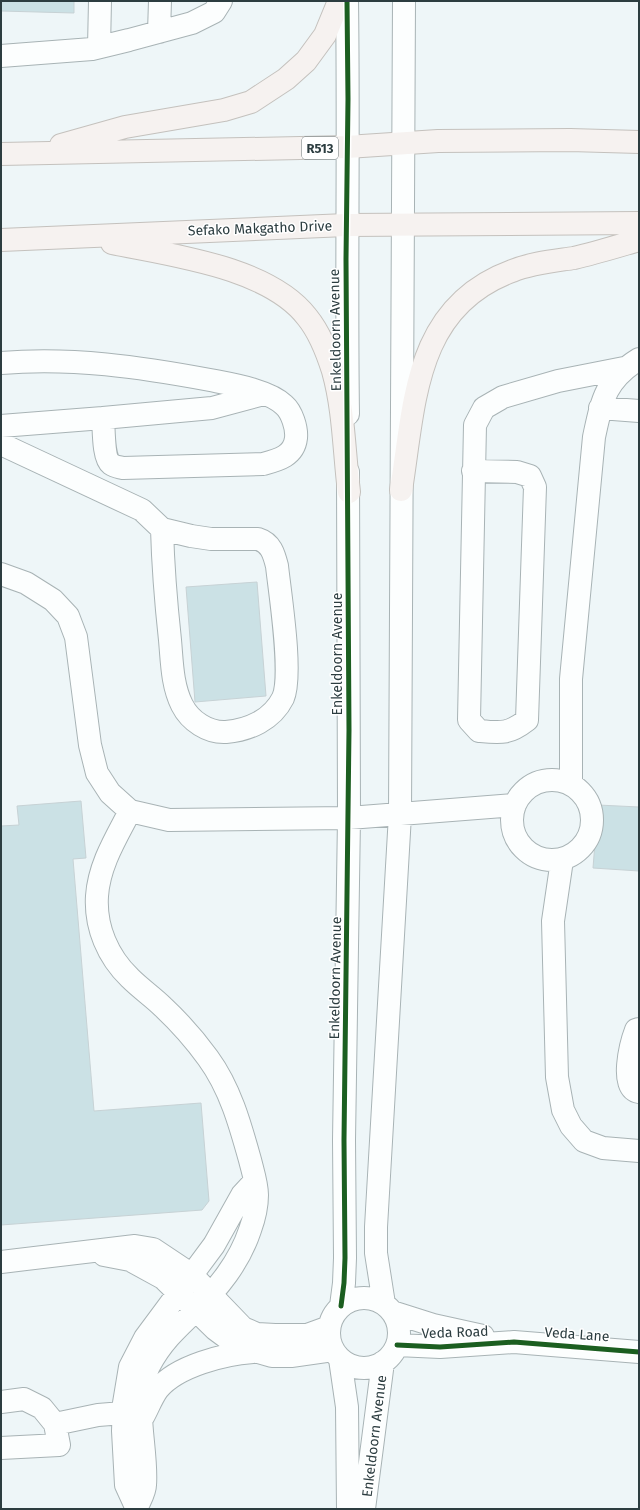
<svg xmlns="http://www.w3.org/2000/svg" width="640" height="1510" font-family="'Fira Sans',sans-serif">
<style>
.building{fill:#cbe1e5;stroke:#c7d2d5}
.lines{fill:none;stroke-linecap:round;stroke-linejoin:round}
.minor-casing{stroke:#a8b3b5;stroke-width:24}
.major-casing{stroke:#c4c1bd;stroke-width:24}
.minor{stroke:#fcfefe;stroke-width:22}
.major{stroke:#f6f2f0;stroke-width:22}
.cycleway-casing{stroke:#fff;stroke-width:8}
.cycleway{stroke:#1b5e20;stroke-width:5}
.labels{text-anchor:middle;stroke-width:3;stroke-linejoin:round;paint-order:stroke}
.shield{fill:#fff;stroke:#6b7779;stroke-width:1}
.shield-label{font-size:13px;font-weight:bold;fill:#2c3d40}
.street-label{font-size:14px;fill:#2c3d40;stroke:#fff}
</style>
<rect width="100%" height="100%" fill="#eef6f8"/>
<path class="building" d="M1,1H74V13L1,11Z
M257,582L266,696L195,702L186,587Z
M81,801L86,858L73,859L94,1111L201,1103L209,1201L202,1210L1,1225V826L19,825L17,806Z
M598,805L639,807V871L593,868Z"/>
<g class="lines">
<g class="minor-casing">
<path id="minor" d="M347,1C349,139 346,276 348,414
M159,32L160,1
M99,47L100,1
M1,56L92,49L129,40L192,23L214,12L221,1
M1,363C72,357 140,367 210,380C230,384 269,390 284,405C292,412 297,428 296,438C294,456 278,460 263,464L123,468C119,467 115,467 111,464C103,458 104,429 103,418L1,426
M600,408L639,411
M103,418L212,408L264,394
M1,444L142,510L162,529L191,536L211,539H258C271,543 274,554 277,566C280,594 293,675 283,698C272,720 249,730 226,732C208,733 190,721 182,705C172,685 172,662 170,640C166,603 163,566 162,529
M473,471L517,472L530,476L535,487L527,720C509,734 502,733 479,731L469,720L475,425L484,408L503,397L558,381L624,368
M1,574L26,583L53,600L68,616L76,637L90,745L97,773L110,793L130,811L169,820L349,818L515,805
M512 820a40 40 0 1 1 80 0a40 40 0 1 1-80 0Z
M571,784V679L594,437C602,400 605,380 639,359
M130,811C116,838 99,865 97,896C95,927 108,957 130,978C141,989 153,997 163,1007C179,1022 195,1040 208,1058C230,1088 240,1124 250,1160C253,1172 257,1184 257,1195C257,1207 254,1219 250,1230C239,1263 218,1288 194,1312C176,1329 161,1343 149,1366C131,1400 148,1449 145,1485C145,1492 140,1500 137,1507
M562,860L553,921L557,1077L563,1110L571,1126L584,1141L603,1148L639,1151
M639,1029L636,1030C631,1043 619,1089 639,1092
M104,1255L130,1260L163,1278L215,1329L238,1346L272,1356H291L333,1350
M1,1262L135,1246L153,1249L192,1275L243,1328L257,1334L275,1335H307L329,1327
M329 1333a35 35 0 1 1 70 0a35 35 0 1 1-70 0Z
M384,1304L376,1253V1227L400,815L404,1
M341,1306L344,1283L345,1258L344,1140L349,818L348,472
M392,1312L433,1325L483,1336
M397,1345L440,1347L514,1342L639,1352
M340,1359L347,1407L348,1509
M1,1402L24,1399L42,1408L55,1424L59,1445L1,1448
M143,1417C148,1408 152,1397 158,1389C177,1366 224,1354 253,1352
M55,1424L98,1415L123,1413
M137,1509L126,1485L123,1431L124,1403L130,1367L145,1338L214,1245L242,1195L255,1181
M364,1509L383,1362"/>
</g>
<g class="major-casing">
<path id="major" d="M61,145L125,127L224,110L251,102L286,79L306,61L325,35L339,1
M1,154L347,147L438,141L570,140L639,142
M1,240L346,225L639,223
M112,243C170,255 269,267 307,317C320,333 327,352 333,371C344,410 344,452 349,492
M401,490C415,403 414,307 512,271C532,263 554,261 574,258C596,253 618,246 639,240"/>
</g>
<use href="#minor" class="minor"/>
<use href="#major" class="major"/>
<g class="cycleway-casing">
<path id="cycleway" d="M341,1306L344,1283L345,1258L344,1140L349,730L346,259L348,99L347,1
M397,1345L440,1347L514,1342L639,1352"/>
</g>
<use href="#cycleway" class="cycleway"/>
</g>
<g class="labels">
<rect class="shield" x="302" y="137" width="36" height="22" rx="3"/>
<g class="shield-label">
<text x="320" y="153">R513</text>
</g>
<g class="street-label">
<text transform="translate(260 228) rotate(-2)" y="5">Sefako Makgatho Drive</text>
<text transform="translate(335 330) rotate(-91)" y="5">Enkeldoorn Avenue</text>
<text transform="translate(337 654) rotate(-90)" y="5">Enkeldoorn Avenue</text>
<text transform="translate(335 978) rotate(-89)" y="5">Enkeldoorn Avenue</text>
<text transform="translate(455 1332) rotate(-2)" y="5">Veda Road</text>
<text transform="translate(577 1334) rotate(4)" y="5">Veda Lane</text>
<text transform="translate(374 1436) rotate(-83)" y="5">Enkeldoorn Avenue</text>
</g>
</g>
<rect width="640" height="1510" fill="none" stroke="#2c3d40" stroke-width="4"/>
</svg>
